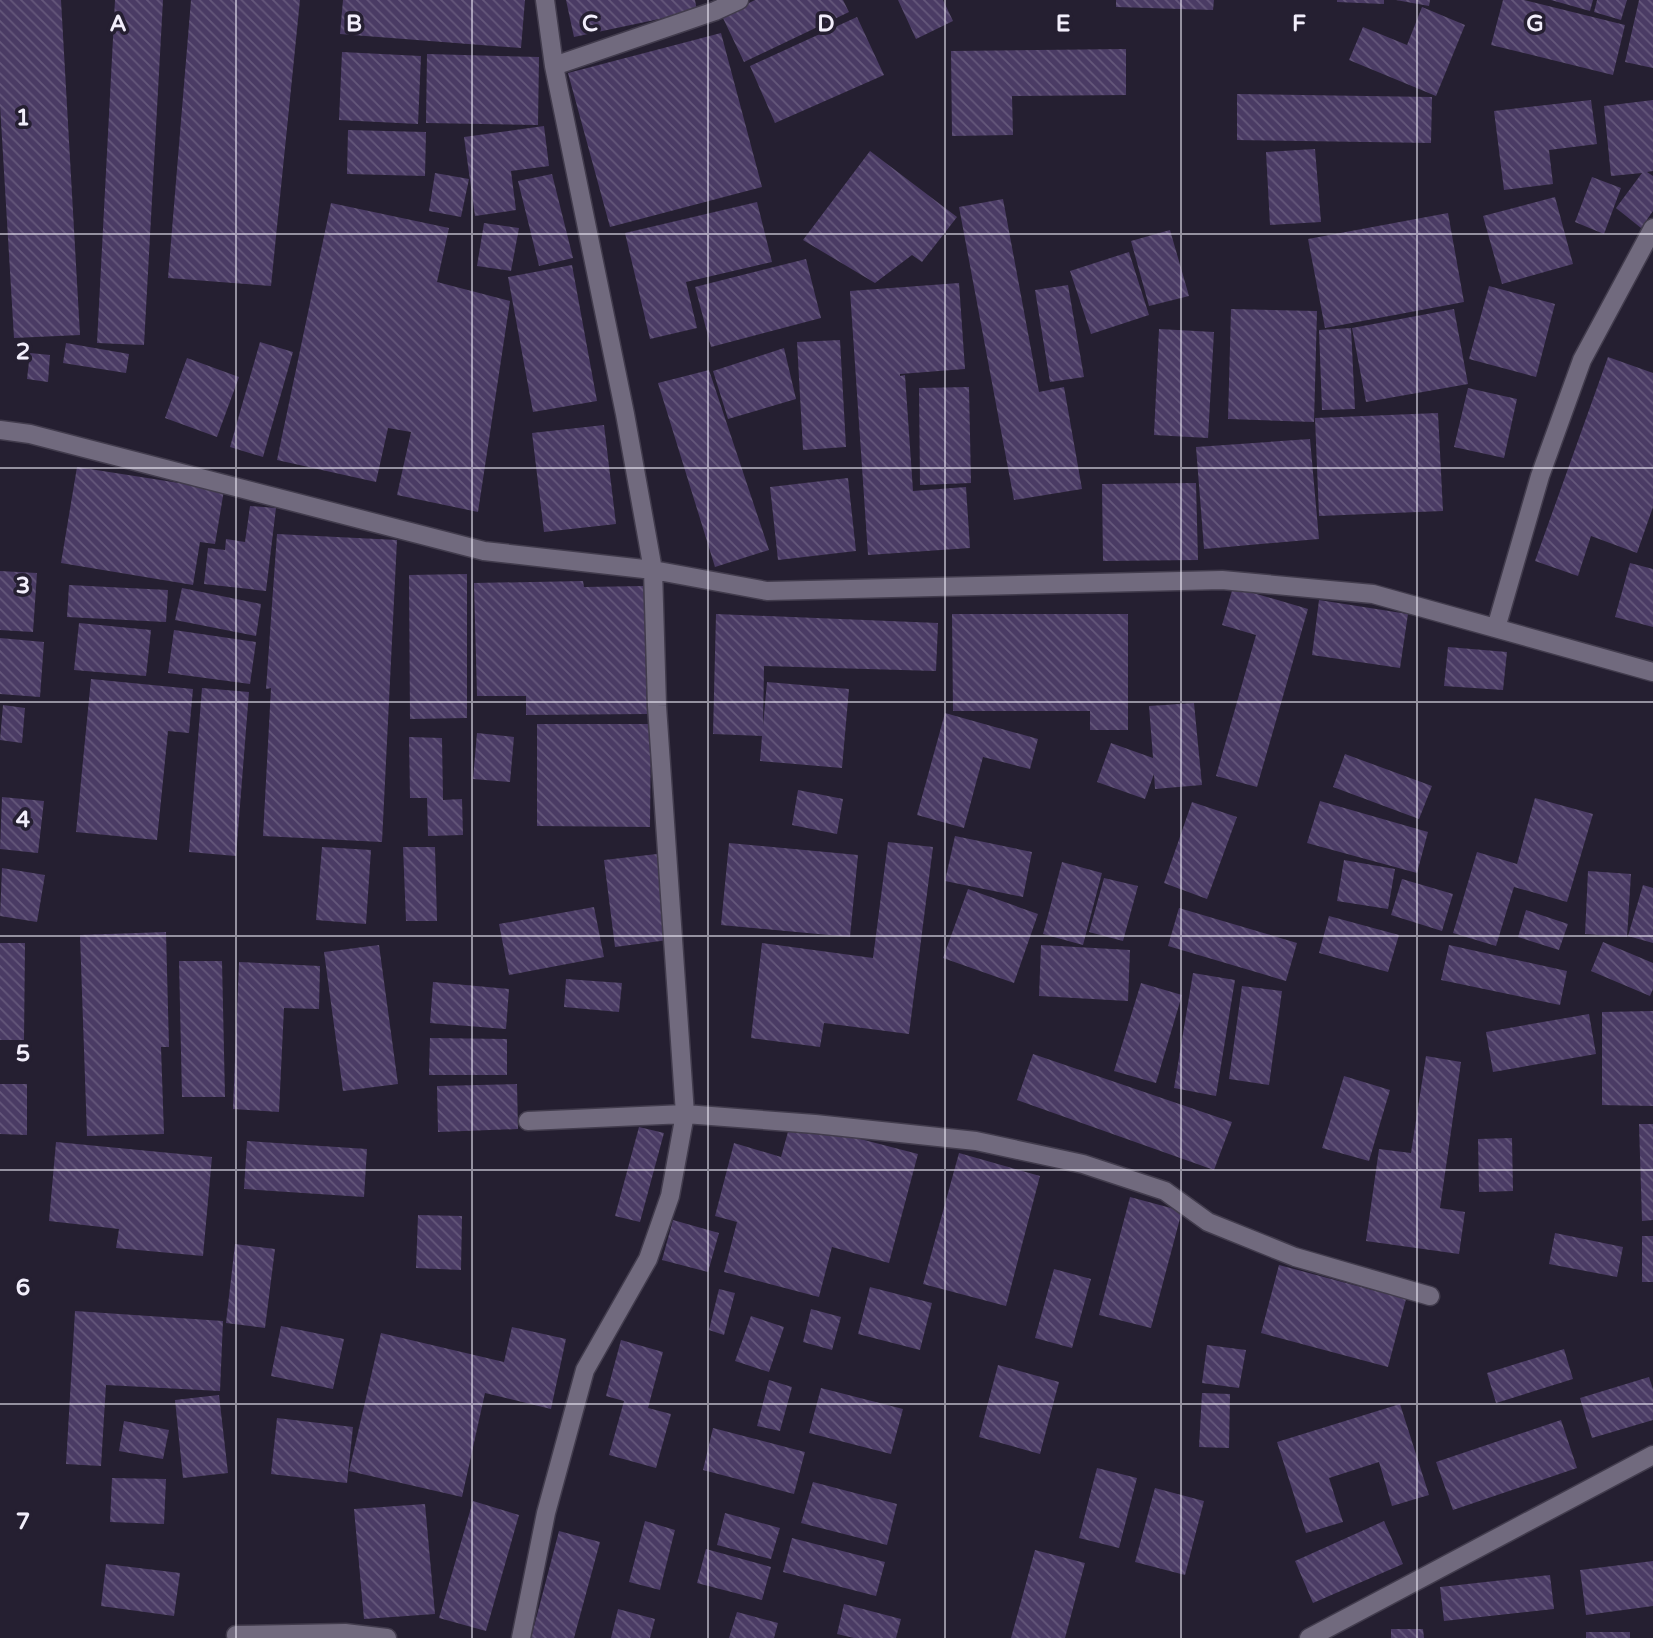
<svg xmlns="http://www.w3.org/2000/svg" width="1653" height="1638" font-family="'Varela Round',sans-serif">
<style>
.building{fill:url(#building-back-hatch)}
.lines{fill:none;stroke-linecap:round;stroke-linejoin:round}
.minor-casing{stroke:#423c4d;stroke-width:21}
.minor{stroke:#716a7e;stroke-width:18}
.grid{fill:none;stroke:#f2eefb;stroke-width:2;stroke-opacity:0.55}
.grid-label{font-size:23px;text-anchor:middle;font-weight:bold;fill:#f2eefb;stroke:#251f31;stroke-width:7;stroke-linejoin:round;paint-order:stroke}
</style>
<defs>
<pattern id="building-back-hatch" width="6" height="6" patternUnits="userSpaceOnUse" patternTransform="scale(1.75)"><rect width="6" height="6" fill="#4a3b64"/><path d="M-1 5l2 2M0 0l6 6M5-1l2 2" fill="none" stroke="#65587b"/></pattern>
</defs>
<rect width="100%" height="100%" fill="#251f31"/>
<path class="building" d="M0,0H61L80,335L14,338L0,105Z
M115,0H163L144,345L97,343Z
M191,0H300L271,286L168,278Z
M343,0H525L521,48L340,34Z
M566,0H695L697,11L574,37Z
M755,0H843L849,12L744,62L722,16Z
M898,0H943L953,21L916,39Z
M1116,0H1214L1213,10L1116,7Z
M1337,0H1384V4L1337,2Z
M1396,0H1430L1429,6Z
M1503,0H1524L1625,25L1613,75L1491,45Z
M1551,0H1593L1590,11Z
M1597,0H1627L1621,20L1594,12Z
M1639,0H1653V68L1625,62Z
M1422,7L1465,25L1436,96L1349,60L1363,27L1407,45Z
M857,17L884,75L775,123L750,66Z
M721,33L762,187L610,227L568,73Z
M1126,49V95L1012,96L1013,135L952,136L951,51Z
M342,52L421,56L418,124L339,120Z
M427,54L539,57L538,125L426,123Z
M1237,94L1432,97L1431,143L1237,140Z
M1591,100L1597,144L1549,150L1553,184L1504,190L1494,111Z
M1653,100V171L1647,172L1653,176V211L1641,228L1616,208L1642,173L1611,176L1604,106Z
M544,126L549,166L511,171L516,210L475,216L464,137Z
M348,130L426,132L425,176L347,174Z
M1315,149L1321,222L1270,225L1266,152Z
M870,151L957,217L922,262L912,255L875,283L803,240Z
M435,173L469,179L461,217L429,211Z
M552,174L573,258L539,266L518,181Z
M1592,177L1621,188L1604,234L1575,222Z
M1555,197L1573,264L1502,284L1483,216Z
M1003,199L1039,392L1064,387L1082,489L1014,500L959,207Z
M757,202L772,262L686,282L697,328L650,339L625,233Z
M331,203L449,228L437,282L510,301L478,512L397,495L411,432L388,428L376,482L277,460Z
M1448,213L1464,302L1325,328L1308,239Z
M484,223L519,228L511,271L477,266Z
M1170,230L1189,296L1149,306L1131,241Z
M1129,252L1149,315L1091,334L1070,271Z
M806,259L821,318L711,347L695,287Z
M572,265L597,401L533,412L508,277Z
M959,283L965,369L900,374V376L905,375L913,491L966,487L970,548L868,555L850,291Z
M1068,285L1084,377L1050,382L1035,290Z
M1489,286L1555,304L1536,377L1469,359Z
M1231,309L1317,311L1314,422L1228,419Z
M1454,309L1468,384L1366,402L1352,328Z
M1351,328L1355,409L1322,410L1319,330Z
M1159,329L1214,332L1208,438L1154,435Z
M840,340L846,447L803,450L797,342Z
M260,342L293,352L263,457L230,447Z
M66,343L129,354L126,373L63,363Z
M784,348L796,399L728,419L713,371Z
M30,353L50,355L48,382L27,379Z
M1608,357L1653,373V507L1637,553L1591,536L1578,576L1535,561Z
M187,358L239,377L217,437L165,418Z
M709,370L769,550L715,567L658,383Z
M969,387L971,483L920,485L919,388Z
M1468,388L1517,399L1504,458L1454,447Z
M1438,413L1443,511L1319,516L1315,418Z
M604,425L616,524L544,532L532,433Z
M1310,439L1319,539L1204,549L1196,447Z
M77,467L224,490L215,544L200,542L193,585L61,563Z
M848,478L856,551L778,560L770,487Z
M1196,483L1198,560L1103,561L1102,484Z
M250,506L276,508L266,591L204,584L208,548L225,550L226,539L245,542Z
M277,534L397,540L382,842L263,836L271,688L266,689Z
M1630,563L1653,569V627L1615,617Z
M0,571L37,573L33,632L0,630Z
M467,574V718L410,719L409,575Z
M583,581L584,587L644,586L647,714L526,715V696H477L474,583Z
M69,585L168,590L166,622L67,617Z
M1233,587L1308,609L1257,787L1216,776L1256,635L1222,625Z
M182,588L261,604L256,636L175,620Z
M1319,600L1408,614L1400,668L1312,655Z
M716,614L938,623L936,671L764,666L763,726L767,682L849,689L842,768L760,761L762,736L713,734Z
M952,614H1128V730H1090V711H953Z
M79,623L151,630L146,676L74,670Z
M174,630L256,642L250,684L168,673Z
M0,638L44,642L40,697L0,694Z
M1448,647L1507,652L1503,690L1444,686Z
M91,679L193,689L189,733L168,731L157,840L76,832Z
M202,688L249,692L236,856L189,852Z
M1194,703L1202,785L1155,789L1154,774L1145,799L1097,782L1111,743L1153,758L1149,706Z
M3,705L25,708L22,743L0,740Z
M945,713L1038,739L1030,769L983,757L964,828L917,815Z
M537,724H651L650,827L537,826Z
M477,733L514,737L510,782L473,779Z
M409,737L442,738L443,800L462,799L463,835L428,836L427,798H410Z
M1345,754L1432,786L1419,819L1333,787Z
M798,790L843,799L837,834L792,825Z
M2,797L44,801L38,853L0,849Z
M1535,798L1593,814L1567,902L1514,887L1496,946L1453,933L1477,852L1517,864Z
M1320,801L1428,832L1417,873L1307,843Z
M1192,802L1237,817L1207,899L1164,883Z
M955,836L1032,852L1023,897L945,881Z
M888,842L933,847L909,1034L824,1023L820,1047L751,1038L762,943L873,958Z
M729,843L858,855L850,937L721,925Z
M322,847L371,850L366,924L316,920Z
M403,847H435L437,921H406Z
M657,854L668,940L615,947L604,860Z
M1344,860L1395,869L1388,909L1337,901Z
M1062,862L1102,873L1083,945L1043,934Z
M2,868L45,875L37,922L0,916Z
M1588,871L1631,874L1627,937L1585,934Z
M1104,878L1138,886L1123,941L1089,932Z
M1402,879L1453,894L1442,931L1391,915Z
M1643,885L1653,888V943L1628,936Z
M968,889L1038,914L1014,983L943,958Z
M594,907L604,957L509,975L499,924Z
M1179,908L1297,943L1286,981L1168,946Z
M1526,910L1568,924L1559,950L1518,937Z
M1329,916L1399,935L1388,972L1319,953Z
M166,932L169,1047H161L164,1134L87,1136L80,935Z
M1603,942L1653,963V989L1650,996L1591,971Z
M0,943H25L24,1040H0Z
M379,945L398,1084L343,1091L324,952Z
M1041,945L1130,950L1128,1001L1039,996Z
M1449,945L1567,971L1560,1005L1441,980Z
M179,961H222L225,1097H182Z
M239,962L320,966L319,1009L284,1008L279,1112L233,1109Z
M1193,973L1235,980L1216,1096L1174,1088Z
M566,979L622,983L619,1012L564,1007Z
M433,982L509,989L506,1029L430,1023Z
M1141,983L1182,995L1156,1083L1114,1071Z
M1242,986L1282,991L1269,1085L1229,1079Z
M1653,1011V1106L1602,1105V1012Z
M1589,1014L1596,1054L1493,1072L1486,1032Z
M430,1038L507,1039V1075H429Z
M1033,1054L1232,1122L1214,1170L1017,1100Z
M1426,1056L1461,1062L1440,1208L1465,1212L1459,1254L1366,1241L1379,1149L1411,1153Z
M1344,1076L1390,1090L1369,1161L1322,1148Z
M0,1084H27V1135L0,1134Z
M517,1084L518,1129L438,1132L437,1086Z
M791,1121L918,1154L889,1263L832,1247L819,1297L724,1272L737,1222L715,1216L734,1143L781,1157Z
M1639,1124H1653V1220L1642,1221Z
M639,1127L664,1133L640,1222L615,1216Z
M1512,1138L1513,1191L1479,1192L1478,1139Z
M247,1141L367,1149L364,1197L244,1189Z
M56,1142L212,1157L203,1256L116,1248L119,1229L49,1221Z
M959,1153L1040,1176L1006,1306L923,1284Z
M1130,1197L1182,1211L1151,1328L1099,1315Z
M418,1215L462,1216L461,1270L416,1268Z
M673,1220L719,1233L708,1272L662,1260Z
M1555,1233L1623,1247L1617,1277L1549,1264Z
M1642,1236H1653V1282H1642Z
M235,1244L275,1249L265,1328L226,1323Z
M1279,1265L1406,1299L1388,1367L1261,1333Z
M1054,1269L1091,1279L1072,1348L1035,1338Z
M870,1287L932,1303L920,1350L858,1334Z
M719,1289L735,1293L724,1335L709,1330Z
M811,1309L841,1317L832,1350L803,1342Z
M75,1311L223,1321L220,1391L106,1385L101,1466L66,1464Z
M751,1316L784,1327L769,1372L735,1361Z
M281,1326L344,1339L333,1389L271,1376Z
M512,1327L566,1339L551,1409L485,1393L462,1497L349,1471L381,1333L504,1362Z
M621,1340L663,1352L648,1408L671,1414L656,1468L609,1455L624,1401L606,1396Z
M1207,1345L1246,1350L1239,1388L1202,1383Z
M1564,1349L1573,1379L1496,1403L1487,1373Z
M998,1365L1059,1382L1040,1454L979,1437Z
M1649,1377L1653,1389V1420L1592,1438L1580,1398Z
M769,1380L792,1387L780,1431L757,1426Z
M821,1388L903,1409L891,1454L809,1433Z
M1202,1393L1230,1394L1229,1448L1199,1447Z
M219,1395L228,1473L183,1478L175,1400Z
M1400,1404L1429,1495L1392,1506L1379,1462L1329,1478L1343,1522L1306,1533L1277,1442Z
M277,1418L353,1427L347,1483L271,1474Z
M1561,1420L1577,1468L1453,1510L1436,1462Z
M124,1421L169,1430L163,1459L119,1451Z
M713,1428L805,1452L794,1494L703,1470Z
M1097,1468L1137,1478L1119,1548L1079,1538Z
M112,1478L166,1479L164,1524L110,1522Z
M813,1482L897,1504L887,1545L801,1523Z
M1155,1488L1204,1501L1185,1575L1135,1562Z
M473,1501L519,1515L486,1631L439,1618Z
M425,1504L435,1614L364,1619L354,1509Z
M725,1513L780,1528L771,1559L717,1545Z
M645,1521L675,1530L660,1590L629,1582Z
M1384,1521L1403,1564L1313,1603L1295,1561Z
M559,1531L600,1542L574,1638H531Z
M792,1538L885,1562L876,1596L783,1572Z
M706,1549L771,1567L762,1600L697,1583Z
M1035,1550L1085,1563L1065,1638H1011Z
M1653,1561V1606L1586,1615L1580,1570Z
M106,1564L180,1573L174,1616L101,1606Z
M1550,1575L1554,1609L1444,1621L1440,1587Z
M844,1604L901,1619L896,1638H854L837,1634Z
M618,1609L655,1619L650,1638H611Z
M737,1612L778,1623L774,1638H729Z
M1391,1629H1423L1424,1638H1391Z
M1586,1632H1630V1638H1586Z"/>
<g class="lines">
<g class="minor-casing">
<path id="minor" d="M554,66L715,11L739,0
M0,430L30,434L484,551L653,570L767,591L1222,580L1373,594L1653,672
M1496,628L1540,476L1582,360L1653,228
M528,1121L685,1114L815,1124L976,1141L1083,1164L1165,1191L1208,1222L1295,1257L1430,1296
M236,1635L345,1633L387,1638
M521,1638L546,1513L585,1370L648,1259L670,1196L685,1114L657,706L653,570L625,414L554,66L545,0
M1309,1638L1653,1455"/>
</g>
<use href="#minor" class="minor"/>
</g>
<path class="grid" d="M236,0V1638M472,0V1638M708,0V1638M945,0V1638M1181,0V1638M1417,0V1638M0,234H1653M0,468H1653M0,702H1653M0,936H1653M0,1170H1653M0,1404H1653"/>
<g class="grid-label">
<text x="118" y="31">A</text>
<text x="354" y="31">B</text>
<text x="590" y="31">C</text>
<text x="826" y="31">D</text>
<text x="1063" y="31">E</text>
<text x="1299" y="31">F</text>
<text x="1535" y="31">G</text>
<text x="23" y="125">1</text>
<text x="23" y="359">2</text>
<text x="23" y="593">3</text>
<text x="23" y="827">4</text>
<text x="23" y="1061">5</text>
<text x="23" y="1295">6</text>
<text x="23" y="1529">7</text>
</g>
</svg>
